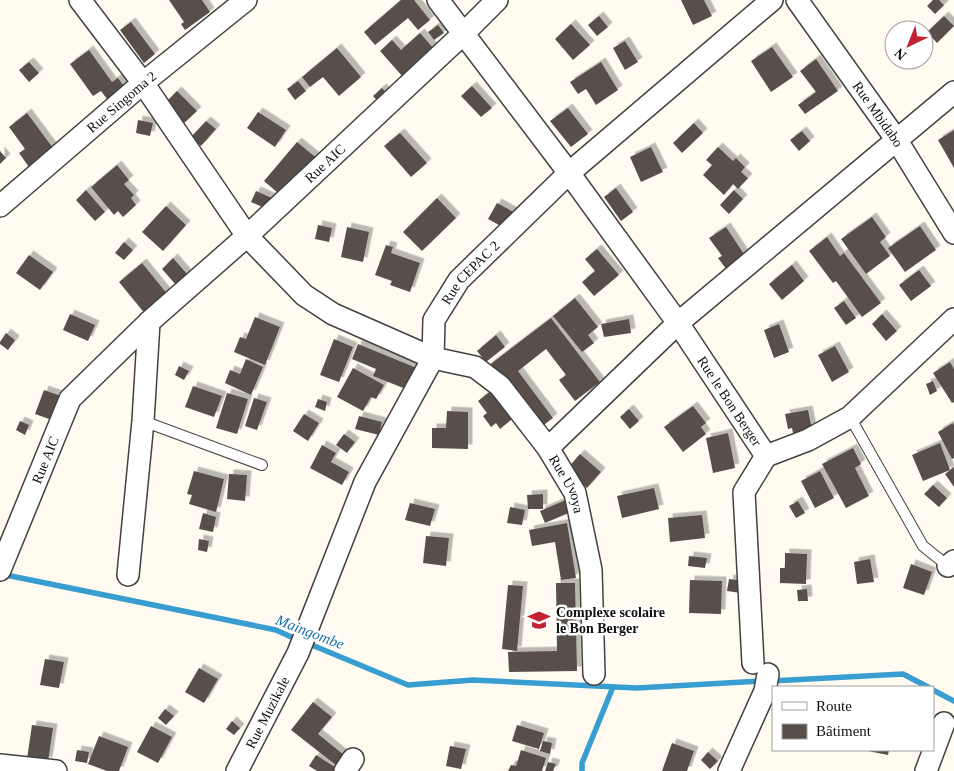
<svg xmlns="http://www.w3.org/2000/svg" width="954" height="771" font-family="Georgia,serif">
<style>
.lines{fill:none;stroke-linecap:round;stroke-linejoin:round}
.stream{stroke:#389dd1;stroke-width:5.5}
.building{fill:#584f4b;filter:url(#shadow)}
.lane-casing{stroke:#424242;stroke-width:12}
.street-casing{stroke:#424242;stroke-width:24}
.lane{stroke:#fff;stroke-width:10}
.street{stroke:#fff;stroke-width:21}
.labels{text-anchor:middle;stroke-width:5;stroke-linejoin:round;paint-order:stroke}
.street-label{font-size:14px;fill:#0f0f0f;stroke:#fff}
.poi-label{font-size:14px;font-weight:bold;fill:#0f0f0f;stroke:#fff;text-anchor:start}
.water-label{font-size:15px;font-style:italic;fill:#146ea4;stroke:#fff}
</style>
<defs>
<filter id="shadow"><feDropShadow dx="4.5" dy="-4.5" stdDeviation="0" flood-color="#0004"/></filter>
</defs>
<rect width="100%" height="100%" fill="#fffbf0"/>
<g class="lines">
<path class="stream" d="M3,573L6,575L276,630L298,640
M307,643L408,685L473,680L637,688L761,681
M771,681L903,674L928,687
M933,690L954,701
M582,771V763L613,687"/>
</g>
<path class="building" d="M169,0H202L210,12L185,30L181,24L184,22Z
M401,0H414L430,20L418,30L408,18L375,45L364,32Z
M681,0H704L712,16L693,25Z
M933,0H939L944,5L935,14L927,6Z
M599,16L608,27L597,36L588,25Z
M944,16L954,26L937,43L927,32Z
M131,22L155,54L144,63L120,30Z
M571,24L590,45L573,60L555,39Z
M438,25L444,33L434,40L428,32Z
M420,33L434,49L403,77L380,51L392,40L401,50Z
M625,41L638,62L625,70L613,48Z
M772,47L793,77L771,92L751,61Z
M337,48L361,77L339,96L323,77L310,87L302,77Z
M89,50L112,82L118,78L133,99L116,111L101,91L93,96L70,64Z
M816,59L838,91L805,114L798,105L816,92L800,71Z
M29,62L39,73L29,82L19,70Z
M601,62L618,90L596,105L586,89L578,94L570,82Z
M298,81L306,91L295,100L287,89Z
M472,86L492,108L481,117L461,96Z
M382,88L390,97L382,106L373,96Z
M177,91L197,111L181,126L162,106Z
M568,108L588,134L571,147L550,121Z
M258,112L286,130L275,147L247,128Z
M27,113L59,156L29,167L19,153L25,149L9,127Z
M138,120L153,123L150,136L136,133Z
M206,121L216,129L201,146L191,137Z
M694,123L703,133L682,153L673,143Z
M954,130V168L938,140Z
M802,131L810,141L799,151L790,140Z
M400,133L427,163L411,177L384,146Z
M297,142L319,160L285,199L264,181Z
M651,147L663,172L641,182L630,157Z
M718,147L733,161L736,158L745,167L741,172L748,178L738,189L733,184L724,195L703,175L712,165L706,160Z
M0,151L6,158L0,164Z
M117,165L129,180L124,184L134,195L131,198L136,205L123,217L118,211L114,215L91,187Z
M616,188L633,212L621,221L604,197Z
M86,190L105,212L95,221L76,200Z
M734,190L743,199L729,214L720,205Z
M256,191L272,198L267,209L251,202Z
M437,198L456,218L422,251L403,232Z
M497,203L519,215L510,231L488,219Z
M166,206L186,225L163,251L142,232Z
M872,217L886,237L880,242L890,256L866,274L841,239Z
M318,225L332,228L329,242L315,239Z
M920,226L936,250L905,272L888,248Z
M347,227L369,232L363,262L341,257Z
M726,227L748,260L729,273L718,258L722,256L709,238Z
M827,237L840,256L844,253L881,303L862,317L836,281L833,283L809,251Z
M124,242L133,250L124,260L115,253Z
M386,245L393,247L391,253L420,263L410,292L390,285L392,281L375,275Z
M597,249L619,275L594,296L582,282L595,271L585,259Z
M29,255L53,272L40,290L16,273Z
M173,258L187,274L176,285L162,269Z
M142,263L169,296L146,315L119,282Z
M792,265L804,281L782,300L769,284Z
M919,270L931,286L911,301L899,285Z
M575,298L598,327L588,335L594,343L582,352L553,316Z
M844,301L856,318L846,325L834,308Z
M70,314L95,325L88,341L63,330Z
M882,314L897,331L886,341L872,324Z
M255,317L280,327L265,365L234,352L240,337L246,339Z
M551,318L600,382L575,401L559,380L566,375L546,349L518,371L553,418L537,430L488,366Z
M629,319L631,333L604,337L601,324Z
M779,324L789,352L774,358L764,330Z
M6,333L15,340L8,350L0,344V342Z
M496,335L505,347L486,362L477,351Z
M334,339L353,347L339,382L320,375Z
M358,344L424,371L416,393L373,376L376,369L352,359Z
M835,346L849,372L832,382L818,355Z
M246,359L263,367L251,395L225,383L230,370L240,374Z
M950,362L954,369V402L952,403L933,373Z
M179,366L189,371L184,380L175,375Z
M353,368L384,385L376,399L371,397L363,411L337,397Z
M933,381L937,391L930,395L926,384Z
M193,386L222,396L214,417L185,407Z
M496,387L517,415L500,429L496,423L491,427L483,416L487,413L478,401Z
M44,390L61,396L52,420L35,414Z
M227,393L248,399L237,434L216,428Z
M254,398L267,402L257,430L245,426Z
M318,399L327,402L325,411L315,407Z
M693,406L706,423L701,427L706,434L683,452L664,427Z
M629,409L639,421L630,429L620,417Z
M808,410L814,439L795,443L792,428L788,429L785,414Z
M447,411L468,412V449L432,448V428H446Z
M304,414L319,423L308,441L293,431Z
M359,416L382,422L379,435L355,429Z
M20,421L29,425L25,435L16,430Z
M953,423L954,425V458L952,459L938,432Z
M728,433L735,468L713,473L706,438Z
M344,434L355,442L347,453L336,445Z
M940,443L950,470L923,481L912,455Z
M322,445L336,453L331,462L349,472L342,485L310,468Z
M853,448L861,464L855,468L869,496L846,508L822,464Z
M580,454L601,472L587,488L566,470Z
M954,467V487L945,474Z
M194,471L224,479L216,512L189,504L192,495L187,494Z
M820,471L834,498L815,508L801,481Z
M229,474L247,475L245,501L227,499Z
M933,485L947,498L939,507L924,494Z
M654,488L659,509L622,518L617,496Z
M543,494V509H528L527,495Z
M566,500L571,512L545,523L540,511Z
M798,501L805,513L796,518L789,506Z
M410,503L435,509L430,526L405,520Z
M510,507L525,510L522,525L507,523Z
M203,513L216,517L213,532L199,529Z
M702,515L705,538L670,542L668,518Z
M567,523L576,578L561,580L555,542L532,546L529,530Z
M426,536L449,538L446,566L423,563Z
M199,539L209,541L207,552L198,550Z
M785,553L807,554L806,584L780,583V568H785Z
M689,556L707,558L705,568L688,566Z
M870,559L874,582L857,584L854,562Z
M911,564L932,572L924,595L903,588Z
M729,579L743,581L741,593L727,591Z
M690,580L722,581L721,614L689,613Z
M556,583H575L577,671L509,672L508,652L557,651Z
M508,585L523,586L517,651L502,649Z
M807,589L808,601H798L797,590Z
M45,659L64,662L59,688L40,685Z
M199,668L218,679L204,703L185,692Z
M313,702L332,717L318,734L349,759L341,769L291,730Z
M165,709L174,716L166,725L158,718Z
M232,721L240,728L234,735L226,729Z
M32,725L53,728L48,762L27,759Z
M517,725L544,733L539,749L512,741Z
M151,726L172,737L158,763L137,752Z
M99,736L128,747L119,771H107L88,764Z
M543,741L552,743L550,754L540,751Z
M672,743L694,751L687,771H662Z
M450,746L466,749L461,769L446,766Z
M77,750L89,752L87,763L75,761Z
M521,750L546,758L542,771H508L511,765L516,766Z
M868,750H889L888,755L868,751Z
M708,752L718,761L710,769L701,760Z
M316,755L341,771H317L309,766Z
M548,762L556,764L553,771H545Z"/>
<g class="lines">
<g class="lane-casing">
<path id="lane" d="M850,417L923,546L948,566
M143,421L262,465"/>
</g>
<g class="street-casing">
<g id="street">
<path id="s1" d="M80,0L143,83L247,236L304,295L333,314L433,358L475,367L500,386L548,448L575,493L591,570L594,674"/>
<path id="s2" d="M438,0L569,173L678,323L766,456"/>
<path id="s3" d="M797,0L896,139L954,233"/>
<path id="s4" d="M0,206L143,83L246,0"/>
<path d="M548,448L678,323L954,92"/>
<path d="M766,456L808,440L850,417L954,319"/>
<path d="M948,566L954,561"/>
<path id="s5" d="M0,570L70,399L149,322L247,236L463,34L497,0"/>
<path d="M128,575L143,421L149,322"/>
<path d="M753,663L744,492L766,456"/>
<path d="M0,765L56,771"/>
<path id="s6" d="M237,771L298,653L365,482L433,358L434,320L459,280L569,173L772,0"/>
<path d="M345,771L353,759"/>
<path d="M729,771L765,691L768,674"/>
<path d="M926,771L944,723"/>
</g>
</g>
<use href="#lane" class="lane"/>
<use href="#street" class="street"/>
</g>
<defs>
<g id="school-bare" transform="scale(1.725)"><path d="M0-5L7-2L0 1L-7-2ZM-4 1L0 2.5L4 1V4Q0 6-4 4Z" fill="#c32234" stroke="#fff" stroke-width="2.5" paint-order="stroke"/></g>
</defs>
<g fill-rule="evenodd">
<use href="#school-bare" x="539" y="620"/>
</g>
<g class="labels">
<g class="street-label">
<text dy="5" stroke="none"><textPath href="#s4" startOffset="160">Rue Singoma 2</textPath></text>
<text dy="5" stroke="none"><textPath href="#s3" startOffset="140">Rue Mbidabo</textPath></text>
<text dy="5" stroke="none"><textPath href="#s5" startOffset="532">Rue AIC</textPath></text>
<text dy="5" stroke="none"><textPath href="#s6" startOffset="556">Rue CEPAC 2</textPath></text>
<text dy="5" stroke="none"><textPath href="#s2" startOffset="496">Rue le Bon Berger</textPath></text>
<text dy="5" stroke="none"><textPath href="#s5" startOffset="119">Rue AIC</textPath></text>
<text dy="5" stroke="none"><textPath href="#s1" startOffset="709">Rue Uvoya</textPath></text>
<text dy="5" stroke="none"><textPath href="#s6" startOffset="66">Rue Muzikale</textPath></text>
</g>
<g class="poi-label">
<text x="556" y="617">Complexe scolaire<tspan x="556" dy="16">le Bon Berger</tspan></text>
</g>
<g class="water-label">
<text transform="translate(310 632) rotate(21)" y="5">Maingombe</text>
</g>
</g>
<rect x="772" y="686" width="162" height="65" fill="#ffffff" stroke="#9f9f9f"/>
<rect x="782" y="702" width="25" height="8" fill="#ffffff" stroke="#9f9f9f"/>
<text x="816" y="711" font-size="15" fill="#0f0f0f">Route</text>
<rect x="782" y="724" width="25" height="15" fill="#584f4b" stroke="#9f9f9f"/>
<text x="816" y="736" font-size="15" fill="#0f0f0f">Bâtiment</text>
<g transform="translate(909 45) rotate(223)"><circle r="24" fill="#ffffff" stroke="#9f9f9f"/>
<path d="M0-4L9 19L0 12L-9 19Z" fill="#c32234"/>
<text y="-8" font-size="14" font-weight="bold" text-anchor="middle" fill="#0f0f0f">N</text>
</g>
</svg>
